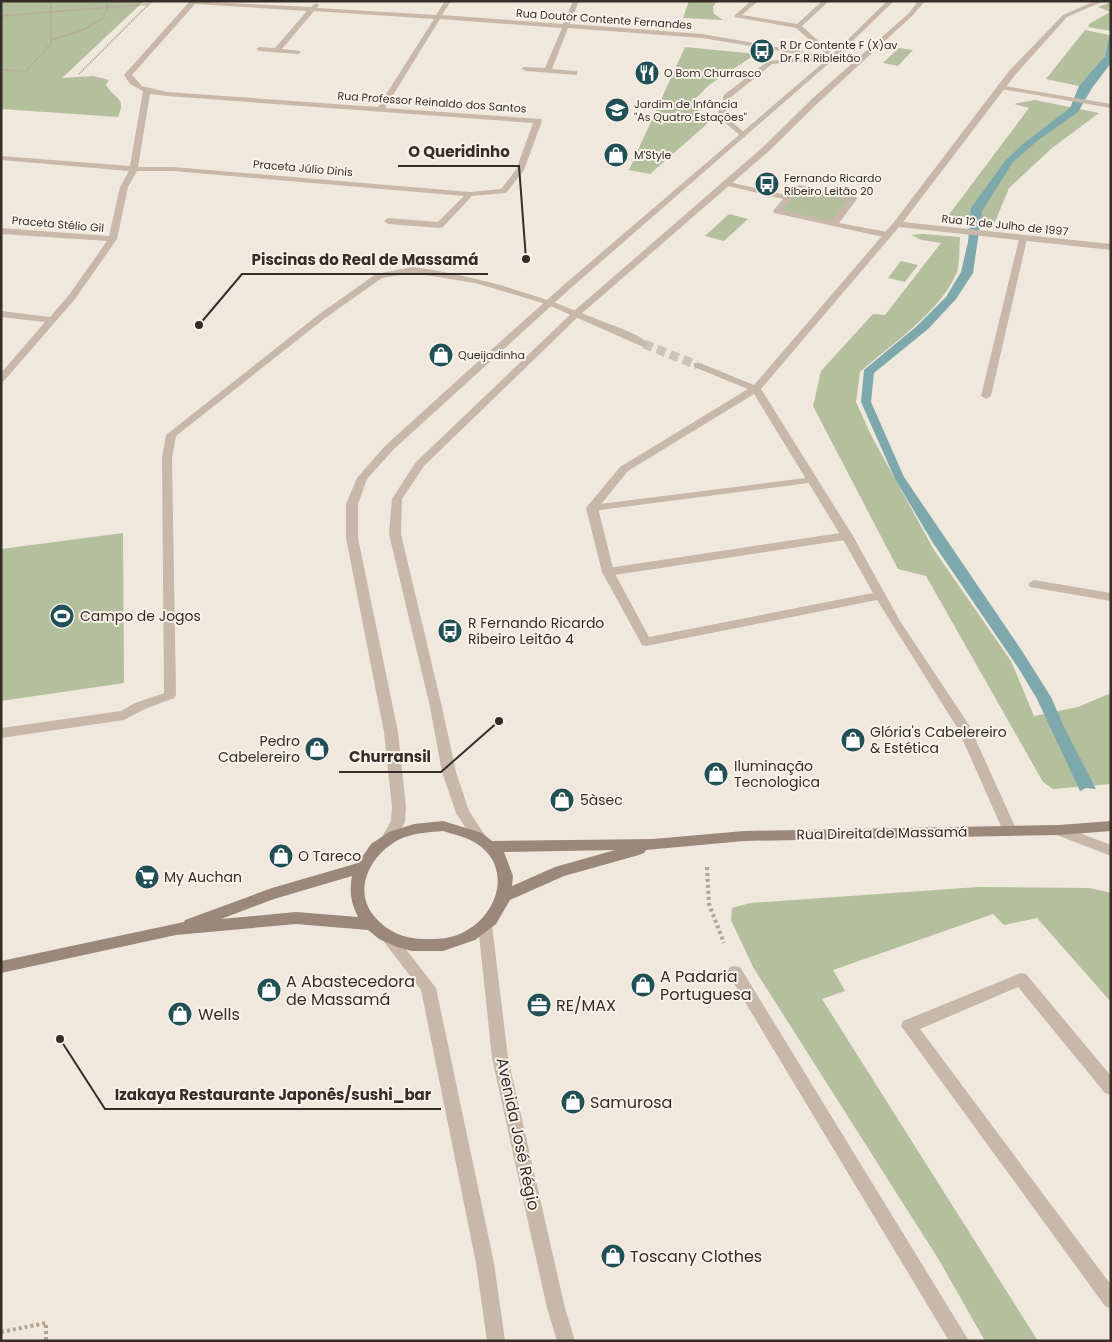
<svg xmlns="http://www.w3.org/2000/svg" width="1112" height="1342" font-family="Poppins,sans-serif">
	<rect width="100%" height="100%" fill="#f1e8dd"/>
	<!-- green -->
	<g fill="#b3bf9d">
		<path d="M1,1h143l-82,77 31,-2 16,4 -3,5c9,15 21,12 12,32l-117,-8z"/>
		<path d="M689,1h28l-4,6 1,7 9,6 -40,-2z"/>
		<path d="M1111,2v29l-23,-4 1,-3 21,-12 -12,-5z"/>
		<path d="M1085,30l24,5c3,21 -17,36 -30,51l-33,-7z"/>
		<path d="M685,47l71,7 -47,31 -15,15 5,12 10,4 -1,7 -58,51 -21,-4z"/>
		<path d="M899,48l14,2 -15,16 -15,-3z"/>
		<path d="M1035,100l64,13 -47,35 -43,40 -14,34 -47,-6 81,-108 -15,-4z"/>
		<path d="M799,187l54,12 -20,25 -56,-13z"/>
		<path d="M729,214l19,5 -24,22 -19,-5z"/>
		<path d="M923,234l37,3c-1,11 0,25 -3,35 -17,41 -65,71 -97,100l-4,30 15,33 63,115 77,111 23,55 44,-9 33,-14v91l-58,5 -10,-7 -117,-206 -28,-7 -85,-163 8,-35 52,-57 12,1 56,-72 -19,-3 -11,-5z"/>
		<path d="M901,261l17,4 -13,17 -17,-4z"/>
		<path d="M123,533l1,150 -123,18v-152z"/>
		<path d="M978,887l112,1 21,5v109l-74,-84 -33,7 -11,-11 -160,56 12,21 -23,8 216,342h-53l-46,-81 -186,-293 -22,-47 1,-12 18,-5z"/>
	</g>
	<!-- water -->
	<path fill="#7da9ac" d="M1111,30v33l-19,25 -14,24 -41,29 -24,21 -31,49 -9,62 -17,26 -28,30 -54,44 -3,29 33,75 118,174 29,46 13,30 32,62 -10,-1 -6,3 -43,-92 -18,-30 -86,-126 -38,-64 -34,-77 3,-32 53,-44 29,-29 15,-25 7,-30 3,-34 34,-47 19,-18 46,-35 9,-22 26,-30z"/>
	<g fill="none" stroke-linecap="round" stroke-linejoin="round">
		<!-- minor-tunnel -->
		<path stroke="#ccc3b9" stroke-width="9" stroke-dasharray="9 5" stroke-linecap="butt" d="M644,344l53,21"/>
		<!-- path-far1 -->
		<g stroke="#b4a393" stroke-width="2" stroke-dasharray="1 1" stroke-linecap="butt">
			<path d="M1,16l148,-12"/>
			<path d="M51,40l32,-10 19,-11 6,-12 -2,-6"/>
			<path d="M1,70l25,1 25,-27v-43"/>
			<path d="M79,74l73,-73"/>
		</g>
		<!-- path -->
		<g stroke="#b4a393" stroke-width="4" stroke-dasharray="3 3" stroke-linecap="butt">
			<path d="M707,867l2,37 15,39"/>
			<path d="M1,1332l45,-9v17"/>
		</g>
		<!-- service -->
		<g fill="#c8b8a9" fill-rule="evenodd">
			<path d="M751,1h7l-16,14 55,9 25,-23h7l-27,25 34,31 -3,2 -61,5 -42,34 -5,18 20,17v4h-3l-25,-21 7,-21 44,-34 59,-6 -31,-27 -61,-11v-2z"/>
			<path d="M998,85l113,19v4l-110,-19 -4,-2z"/>
			<path d="M1023,236l4,3 -36,157 -5,3 -5,-3 38,-157z"/>
			<path d="M813,477l4,1 1,2 -1,2 -225,29 -6,-3 6,-3z"/>
			<path d="M847,532l6,4 -2,3 -243,37 -6,-4 6,-4z"/>
			<path d="M1034,580l77,13v8l-81,-14 -2,-3z"/>
			<path d="M1059,825l52,20v11l-57,-22 -2,-4 2,-4z"/>
			<path d="M735,966l5,1 229,374h-20l-219,-364 -3,-5 3,-5z"/>
			<path d="M1021,973l5,1 85,102v19l-6,-2 -87,-106 -98,42 191,256v24l-6,-3 -204,-280 2,-5z"/>
		</g>
		<!-- pedestrian -->
		<path fill="#c8b8a9" fill-rule="evenodd" d="M724,181l63,14 12,-10 57,12 1,2 -18,24 49,9 4,3 -4,3 -114,-25 -1,-2 10,-12 -59,-14zM801,190l47,10 -17,21 -48,-11z"/>
		<!-- minor -->
		<g fill="#c8b8a9" fill-rule="evenodd">
			<path d="M190,1l121,6 5,-4 3,2 -2,3 119,7 9,-14h6l-9,14 121,9 10,-23h6l-9,23 132,10 161,28 -4,2 -157,-26 -134,-10 -16,41 22,2h3v4l-51,-4 -4,-2 1,-2 22,1 17,-40 -122,-9 -55,89 156,11 1,2 -18,49 -18,23 -34,3 -29,31 -3,1 -52,-4 -4,-3 4,-3 50,4 26,-26 -291,-25h-36l-9,16 -11,52 -42,60 -71,82 -3,1v-9l44,-51 -44,-5v-6l49,6 19,-22 38,-54 -106,-7v-6l108,8 11,-49 9,-16 -128,-11v-4l129,10 13,-75 -13,-7 -6,-9zM195,4l112,7 -32,37 -16,-1 -3,2 3,2 39,3 3,-2 -1,-1 -18,-2 32,-38 120,8 -56,88 -211,-15 -25,-6 -10,-11zM150,94l17,2 366,27 -17,47 -15,19 -31,3 -297,-25h-35z"/>
			<path d="M1095,1h9l-37,16 -52,58 -112,147 208,22v6l-212,-23 -138,162 92,147 47,85 69,104 48,106 -2,4 -5,1 -5,-1 -2,-4 -45,-102 -81,-129 -231,46 -4,-1 -40,-73 -16,-64 34,-41 128,-78 -54,-22v-4h6l54,22 140,-163 115,-151 54,-56zM754,394l87,142 32,57 -224,44 -35,-65 -16,-64 30,-37z"/>
			<path d="M413,267c67,9 129,29 191,55 14,5 35,12 45,22l-5,3 -3,-1 -95,-42 -71,-21 -62,-10 -31,5 -58,41 -148,117 -4,22 4,237 -2,3 -29,11 -21,11 -123,18v-10l120,-17 14,-8 29,-10 -2,-235 4,-23 152,-120 58,-41z"/>
		</g>
		<!-- tertiary -->
		<g fill="#c8b8a9" fill-rule="evenodd">
			<path d="M887,1h7l-59,57 -263,229 -179,163 -26,29 -9,25v34l40,194 8,75 -1,15 -13,22 -5,1 -5,-1 -2,-4 11,-19 1,-14 -8,-75 -38,-194v-34l11,-26 28,-32 77,-70 104,-93 265,-227z"/>
			<path d="M918,1h7l-12,14 -94,87 -50,49 -189,164 -156,151 -22,33 -1,35 41,173 14,65 13,39 17,26 -2,4 -5,1 -5,-1 -18,-28 -14,-41 -12,-65 -41,-173 3,-35 24,-37 158,-151 189,-164 50,-49 96,-85z"/>
			<path d="M485,919l5,2 2,4 16,133 57,250 10,33h-18l-10,-33 -55,-250 -14,-133 2,-4z"/>
			<path d="M389,932l5,2 42,54 58,275 11,78h-18l-11,-78 -55,-273 -37,-48 -2,-4 2,-4z"/>
		</g>
		<!-- secondary -->
		<path fill="#9c887b" fill-rule="evenodd" d="M443,821l39,12 10,8 161,-2 91,-8 315,-6 52,-4v10l-52,4 -315,6 -98,9 -2,3 -5,2 -75,21 -54,24 -14,24 -21,16 -32,11h-31l-15,-4 -18,-8 -11,-9 -72,-6 -120,11 -175,38v-12l183,-39 1,-2 87,-32 86,-25 13,-19 18,-12 25,-8zM443,831c9,3 20,5 29,10 41,21 29,72 -8,91 -13,7 -26,7 -40,7 -20,0 -38,-8 -50,-23 -24,-29 1,-68 31,-79 12,-4 25,-5 38,-6zM615,850l-60,17 -43,19 1,-10 -9,-24zM352,876c-3,16 -1,27 6,41l-62,-5 -75,7 53,-20z"/>
	</g>
	<!-- icons -->
	<defs>
		<symbol id="bus-disc" viewBox="-11 -11 22 22"><circle r="9.5" fill="#205055" stroke="#f9f2e9"/><path d="M-5-6H5V4H4V6H2V4H-2V6H-4V4H-5ZM-3.5-4V0h7V-4ZM-3.5 1.2v1.5H-2V1.2ZM2 1.2v1.5H3.5V1.2Z" fill="#fff"/></symbol>
		<symbol id="restaurant-disc" viewBox="-11 -11 22 22"><circle r="9.5" fill="#205055" stroke="#f9f2e9"/><path d="M-5-6h1v4h1v-4h1v4h1v-4h1v5L-1.5 .5V6h-2V.5L-5-1ZM5-6V6H3V1.5H1.5Q1.5-4 5-6Z" fill="#fff"/></symbol>
		<symbol id="school-disc" viewBox="-11 -11 22 22"><circle r="9.5" fill="#205055" stroke="#f9f2e9"/><path d="M0-5L7-2L0 1L-7-2ZM-4 1L0 2.5L4 1V4Q0 6-4 4Z" fill="#fff"/></symbol>
		<symbol id="shop-disc" viewBox="-11 -11 22 22"><circle r="9.5" fill="#205055" stroke="#f9f2e9"/><path d="M-5-2.5h2.3a2.7 3.5 0 0 1 5.4 0H5L5.5 6h-11ZM-1.5-2.5h3a1.5 2.3 0 0 0-3 0Z" fill="#fff"/></symbol>
		<symbol id="stadium-disc" viewBox="-11 -11 22 22"><circle r="9.5" fill="#205055" stroke="#f9f2e9"/><path d="M0-5a6.5 5 0 1 0 0 10a6.5 5 0 1 0 0-10ZM-3.5-1.8h7v3.6h-7Z" fill="#fff"/></symbol>
		<symbol id="supermarket-disc" viewBox="-11 -11 22 22"><circle r="9.5" fill="#205055" stroke="#f9f2e9"/><path d="M-6-5.5h2.5l.6 2H6L4.5 2H-2.5L-4.4-4H-6ZM-1.5 3.2a1.3 1.3 0 1 0 .1 0ZM3 3.2a1.3 1.3 0 1 0 .1 0Z" fill="#fff"/></symbol>
		<symbol id="office-disc" viewBox="-11 -11 22 22"><circle r="9.5" fill="#205055" stroke="#f9f2e9"/><path d="M-6-3h4V-5.5h4V-3h4V5H-6ZM-1-4.5V-3h2v-1.5ZM-6 0V1H6V0Z" fill="#fff"/></symbol>
	</defs>
	<g fill-rule="evenodd">
		<use href="#bus-disc" x="748" y="37" width="28" height="28"/>
		<use href="#restaurant-disc" x="633" y="59" width="28" height="28"/>
		<use href="#school-disc" x="603" y="96" width="28" height="28"/>
		<use href="#shop-disc" x="602" y="141" width="28" height="28"/>
		<use href="#bus-disc" x="753" y="170" width="28" height="28"/>
		<use href="#shop-disc" x="427" y="341" width="28" height="28"/>
		<use href="#stadium-disc" x="48" y="602" width="28" height="28"/>
		<use href="#bus-disc" x="436" y="617" width="28" height="28"/>
		<use href="#shop-disc" x="839" y="726" width="28" height="28"/>
		<use href="#shop-disc" x="303" y="735" width="28" height="28"/>
		<use href="#shop-disc" x="702" y="760" width="28" height="28"/>
		<use href="#shop-disc" x="548" y="786" width="28" height="28"/>
		<use href="#shop-disc" x="267" y="842" width="28" height="28"/>
		<use href="#supermarket-disc" x="133" y="863" width="28" height="28"/>
		<use href="#shop-disc" x="629" y="971" width="28" height="28"/>
		<use href="#shop-disc" x="255" y="976" width="28" height="28"/>
		<use href="#office-disc" x="525" y="991" width="28" height="28"/>
		<use href="#shop-disc" x="166" y="1000" width="28" height="28"/>
		<use href="#shop-disc" x="559" y="1088" width="28" height="28"/>
		<use href="#shop-disc" x="599" y="1242" width="28" height="28"/>
	</g>
	<g text-anchor="middle" dominant-baseline="central" stroke-width="4" stroke-linejoin="round" paint-order="stroke">
		<!-- far-street labels -->
		<g font-size="11" fill="#362d29" stroke="#f9f2e9">
			<text transform="translate(604 19) rotate(4)">Rua Doutor Contente Fernandes</text>
			<text transform="translate(432 102) rotate(4)">Rua Professor Reinaldo dos Santos</text>
			<text transform="translate(303 168) rotate(5)">Praceta Júlio Dinis</text>
			<text transform="translate(58 224) rotate(5)">Praceta Stélio Gil</text>
			<text transform="translate(1005 225) rotate(6)">Rua 12 de Julho de 1997</text>
		</g>
		<!-- far-poi labels -->
		<g font-size="11" fill="#362d29" stroke="#f9f2e9" text-anchor="start">
			<text x="780" y="45">R Dr Contente F (X)av<tspan x="780" dy="13">Dr F R Ribleitão</tspan></text>
			<text x="664" y="73">O Bom Churrasco</text>
			<text x="634" y="104">Jardim de Infância<tspan x="634" dy="13">"As Quatro Estações"</tspan></text>
			<text x="634" y="155">M'Style</text>
			<text x="784" y="178">Fernando Ricardo<tspan x="784" dy="13">Ribeiro Leitão 20</tspan></text>
			<text x="458" y="355">Queijadinha</text>
		</g>
		<!-- poi labels -->
		<g font-size="14" fill="#362d29" stroke="#f9f2e9" text-anchor="start">
			<text x="80" y="616">Campo de Jogos</text>
			<text x="468" y="623">R Fernando Ricardo<tspan x="468" dy="16">Ribeiro Leitão 4</tspan></text>
			<text x="870" y="732">Glória's Cabelereiro<tspan x="870" dy="16">&amp; Estética</tspan></text>
			<text x="300" y="741" text-anchor="end">Pedro<tspan x="300" dy="16">Cabelereiro</tspan></text>
			<text x="734" y="766">Iluminação<tspan x="734" dy="16">Tecnologica</tspan></text>
			<text x="580" y="800">5àsec</text>
			<text x="298" y="856">O Tareco</text>
			<text x="164" y="877">My Auchan</text>
		</g>
		<!-- street labels -->
		<g font-size="14" fill="#362d29" stroke="#f9f2e9">
			<text transform="translate(882 833) rotate(-1)">Rua Direita de Massamá</text>
		</g>
		<!-- near-poi labels -->
		<g font-size="16" fill="#362d29" stroke="#f9f2e9" text-anchor="start">
			<text x="660" y="976">A Padaria<tspan x="660" dy="18">Portuguesa</tspan></text>
			<text x="286" y="981">A Abastecedora<tspan x="286" dy="18">de Massamá</tspan></text>
			<text x="556" y="1005">RE/MAX</text>
			<text x="198" y="1014">Wells</text>
			<text x="590" y="1102">Samurosa</text>
			<text x="630" y="1256">Toscany Clothes</text>
		</g>
		<!-- near-street labels -->
		<g font-size="16" fill="#362d29" stroke="#f9f2e9">
			<text transform="translate(518 1134) rotate(78)">Avenida José Régio</text>
		</g>
	</g>
	<!-- callouts -->
	<path fill="none" stroke="#362d29" stroke-width="2" d="M526 259L519 166H398M199 325L242 274H488M499 721L441 772H339M60 1039L105 1109H441"/>
	<g fill="#362d29" stroke="#f9f2e9" stroke-width="2">
		<circle cx="526" cy="259" r="5"/>
		<circle cx="199" cy="325" r="5"/>
		<circle cx="499" cy="721" r="5"/>
		<circle cx="60" cy="1039" r="5"/>
	</g>
	<g font-size="15" text-anchor="middle" font-weight="bold" fill="#362d29" stroke="#f9f2e9" stroke-width="4" stroke-linejoin="round" paint-order="stroke">
		<text x="459" y="157">O Queridinho</text>
		<text x="365" y="265">Piscinas do Real de Massamá</text>
		<text x="390" y="762">Churransil</text>
		<text x="273" y="1100">Izakaya Restaurante Japonês/sushi_bar</text>
	</g>
	<!-- border -->
	<rect width="1112" height="1342" fill="none" stroke="#362d29" stroke-width="5"/>
</svg>
